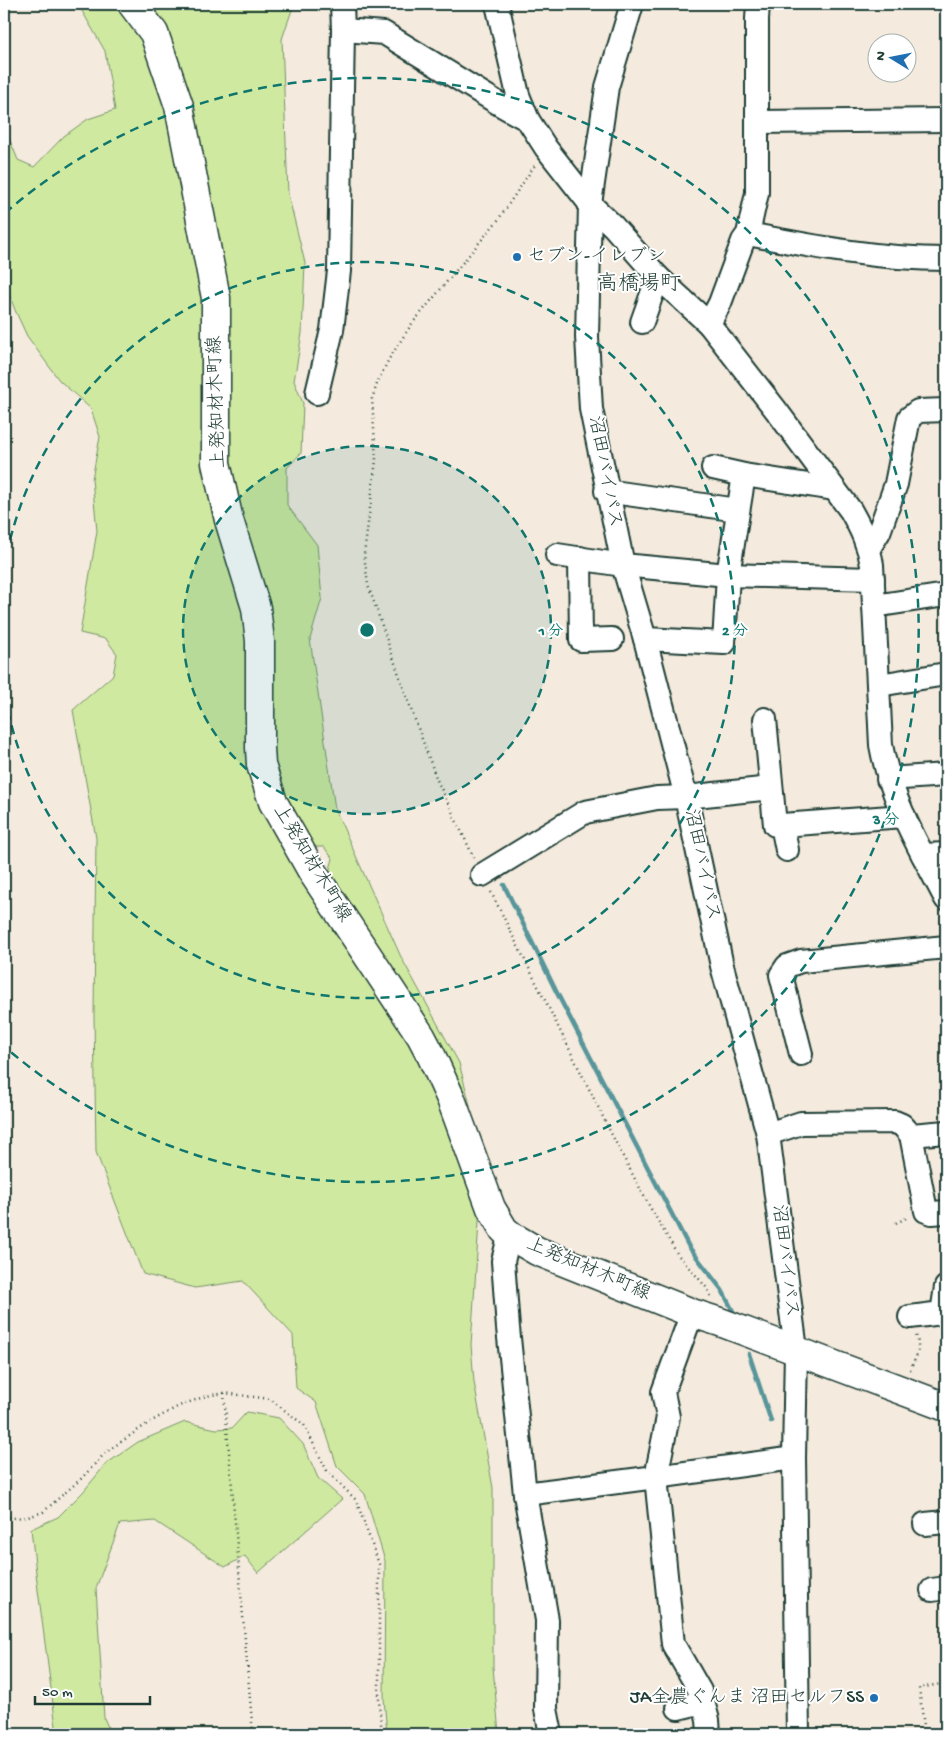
<svg xmlns="http://www.w3.org/2000/svg" width="950" height="1738" font-family="'Gochi Hand','Klee One',sans-serif">
	<rect width="100%" height="100%" fill="#f4eadd"/>
	<filter id="ink" filterUnits="userSpaceOnUse"><feTurbulence type="fractalNoise" baseFrequency=".02" numOctaves="2"/><feDisplacementMap in="SourceGraphic" scale="10" xChannelSelector="R" yChannelSelector="G"/><feConvolveMatrix kernelMatrix="1 2 1 2 8 2 1 2 1" color-interpolation-filters="sRGB"/></filter>
	<g filter="url(#ink)">
		<!-- green -->
		<g fill="#cfe9a0" stroke="#77936a">
			<path d="M78,4h43l25,33 27,74 34,191 43,326 -2,113 5,45 22,45 140,219 65,156 -9,139 3,37 19,106v179l6,67h-112l-3,-36 1,-137 -20,-67 -28,-28 -21,-64 -20,-14 -3,-53 -50,-54 -48,7 -52,-14 -47,-122 -2,-137 2,-177 -23,-128 40,-35 4,-21 -11,-15 -26,-6 17,-102 -5,-52 8,-42 -9,-28 -32,-29 -32,-44 -12,-26 -11,-30v-154l14,34 16,7 30,-31 24,-17 27,-9 -10,-59z"/>
			<path d="M141,4h153l-12,35 6,155 17,69 -3,70 -8,48 9,22 -2,50 -14,15v37l30,40 5,53 -12,41 25,170 66,148 58,106 11,42 -2,16 -141,-243 6,-19 -9,-12h-18l-39,-93 -38,-269 -9,-190z"/>
			<path d="M247,1412l32,6 24,26 15,34 24,21 -84,74 -13,-17 -20,11 -70,-46 -35,3 -24,64 8,130 7,16h-54l-19,-144 -7,-61 27,-12 25,-25 23,-28 32,-22 47,-20 31,7 16,-1z"/>
		</g>
		<g fill="none" stroke-linecap="round" stroke-linejoin="round">
			<!-- stream -->
			<g stroke="#59959a" stroke-width="4.5">
				<path d="M504,885l52,106 133,256 33,43 12,23 5,2"/>
				<path d="M749,1354l22,67"/>
			</g>
			<defs>
				<g id="minor">
					<path d="M342,4l1,26 41,3 117,72 27,15"/>
					<path d="M497,4l21,91 10,25 18,28 44,56 23,22 45,51 51,47 67,86 75,101c10,18 18,34 21,54l9,180c10,56 39,104 65,154"/>
					<path d="M632,4l-25,83 -17,117 -3,133 4,72 32,156 22,74 41,158 36,169 46,168 28,216 -2,108 4,276"/>
					<path d="M758,122l188,-2"/>
					<path d="M748,234c66,13 131,25 198,25"/>
					<path d="M642,322l16,-45"/>
					<path d="M709,324l11,-21 23,-62 5,-7 9,-41v-174l1,-15"/>
					<path d="M317,393l15,-63 7,-59 4,-241"/>
					<path d="M713,468l31,7 90,14"/>
					<path d="M606,491l132,19"/>
					<path d="M869,548l10,-16 17,-48 13,-66 9,-7 28,-1"/>
					<path d="M557,555l66,10 105,10 145,4"/>
					<path d="M580,558l1,82 31,-1"/>
					<path d="M874,606l72,-11"/>
					<path d="M645,639l79,4 4,-68 16,-100"/>
					<path d="M879,685l67,-11"/>
					<path d="M765,719l10,106h7l5,25"/>
					<path d="M888,779l58,-4"/>
					<path d="M782,825l122,-9"/>
					<path d="M923,855l23,-1"/>
					<path d="M482,875l103,-63 72,-14 29,-1 85,-9"/>
					<path d="M801,1054l-20,-79 6,-9 14,-5 145,-14"/>
					<path d="M768,1134l33,-11 94,-1 7,3 9,10 15,76 6,2 14,-1"/>
					<path d="M911,1135l35,-3"/>
					<path d="M513,1237l-6,8 -4,16 5,67 17,166 22,126 -1,89 5,25"/>
					<path d="M692,1313l-29,79 5,25 -12,60 17,167 27,47 8,29 1,14"/>
					<path d="M910,1317l32,-4 4,-26"/>
					<path d="M525,1494l131,-17 138,-19"/>
					<path d="M925,1524l21,-2"/>
					<path d="M932,1590l14,-2"/>
					<path d="M678,1708l25,-6"/>
				</g>
				<path id="major" d="M132,4l22,29 25,73 37,192v165l13,57 27,88 4,33v107l1,17 12,37 40,71 108,163 10,19 20,44 40,109 13,22 9,7 24,14 155,62 28,9 226,85"/>
			</defs>
			<!-- minor casing -->
			<use href="#minor" stroke="#1f3d34" stroke-width="26"/>
			<!-- major casing -->
			<use href="#major" stroke="#1f3d34" stroke-width="31"/>
			<!-- path -->
			<g stroke="#1f3d34" stroke-width="2.5" stroke-dasharray="1 4" stroke-linecap="butt">
				<path d="M474,858l-37,-78 -30,-82 -39,-113 -4,-30 12,-95 -4,-61 6,-18 11,-22 22,-34 87,-105 37,-55"/>
				<path d="M491,892l128,257 32,60 27,46 29,33 4,9"/>
				<path d="M896,1223l12,-6"/>
				<path d="M910,1370c6,-13 11,-20 6,-35"/>
				<path d="M224,1393l29,341"/>
				<path d="M4,1516l8,2 16,-1 15,-5 39,-34 24,-26 44,-30 29,-16 27,-10 18,-3 46,6 34,26 23,46 29,29 23,64v137l3,33"/>
				<path d="M925,1734l-6,-46 27,-5"/>
			</g>
			<!-- minor -->
			<use href="#minor" stroke="#fff" stroke-width="22"/>
			<!-- major -->
			<use href="#major" stroke="#fff" stroke-width="28"/>
		</g>
	</g>
	<!-- distance rings -->
	<circle cx="367" cy="630" r="184" fill="#0f766e" fill-opacity=".12"/>
	<g fill="none" stroke="#0f766e" stroke-width="2.5" stroke-dasharray="9 6">
		<circle cx="367" cy="630" r="184"/>
		<path d="M4 569A368 368 0 1 1 4 691"/>
		<path d="M5 213A552 552 0 1 1 5 1047"/>
	</g>
	<!-- markers -->
	<g fill="#1f6fb2" stroke="#fff" stroke-width="2">
		<circle cx="517" cy="257" r="5"/>
		<circle cx="874" cy="1698" r="5"/>
	</g>
	<g text-anchor="middle" dominant-baseline="central" stroke-width="4" stroke-linejoin="round" paint-order="stroke">
		<!-- poi labels -->
		<g font-size="19" fill="#1f3d34" stroke="#fff" text-anchor="start">
			<text x="527" y="257">セブン-イレブン</text>
			<text x="864" y="1698" text-anchor="end">JA全農ぐんま 沼田セルフSS</text>
		</g>
		<!-- street labels -->
		<g font-size="19" fill="#1f3d34" stroke="#fff">
			<text transform="translate(218 402) rotate(-92)">上発知材木町線</text>
			<text transform="translate(604 472) rotate(79)">沼田バイパス</text>
			<text transform="translate(311 864) rotate(59)">上発知材木町線</text>
			<text transform="translate(701 865) rotate(78)">沼田バイパス</text>
			<text transform="translate(784 1261) rotate(83)">沼田バイパス</text>
			<text transform="translate(588 1270) rotate(23)">上発知材木町線</text>
		</g>
		<!-- quarter labels -->
		<g font-size="21" fill="#1f3d34" stroke="#fff">
			<text x="639" y="285">高橋場町</text>
		</g>
	</g>
	<circle cx="367" cy="630" r="8" fill="#0f766e" stroke="#fff" stroke-width="2.5"/>
	<g font-size="15" text-anchor="middle" font-weight="bold" fill="#0f766e" stroke="#fff" stroke-width="4" stroke-linejoin="round" paint-order="stroke">
		<text x="551" y="635">1 分</text>
		<text x="735" y="635">2 分</text>
		<text x="886" y="824">3 分</text>
	</g>
	<!-- margin -->
	<rect width="950" height="1738" fill="none" stroke="#fff" stroke-width="20"/>
	<rect x="10" y="10" width="930" height="1718" fill="none" stroke="#1f3d34" stroke-width="2" filter="url(#ink)"/>
	<!-- north arrow -->
	<g transform="translate(892 58) rotate(280)"><circle r="24" fill="#ffffff" stroke="#a5b1ae"/>
	<path d="M0-4L9 19L0 12L-9 19Z" fill="#1f6fb2"/>
	<text y="-8" font-size="14" font-weight="bold" text-anchor="middle" fill="#1f3d34">N</text>
	</g>
	<!-- scale -->
	<path d="M35 1696v8h115v-8" fill="none" stroke="#1f3d34" stroke-width="2.5"/>
	<text x="42" y="1696" font-size="15" fill="#1f3d34" stroke="#ffffff" stroke-width="4" paint-order="stroke">50 m</text>
</svg>
